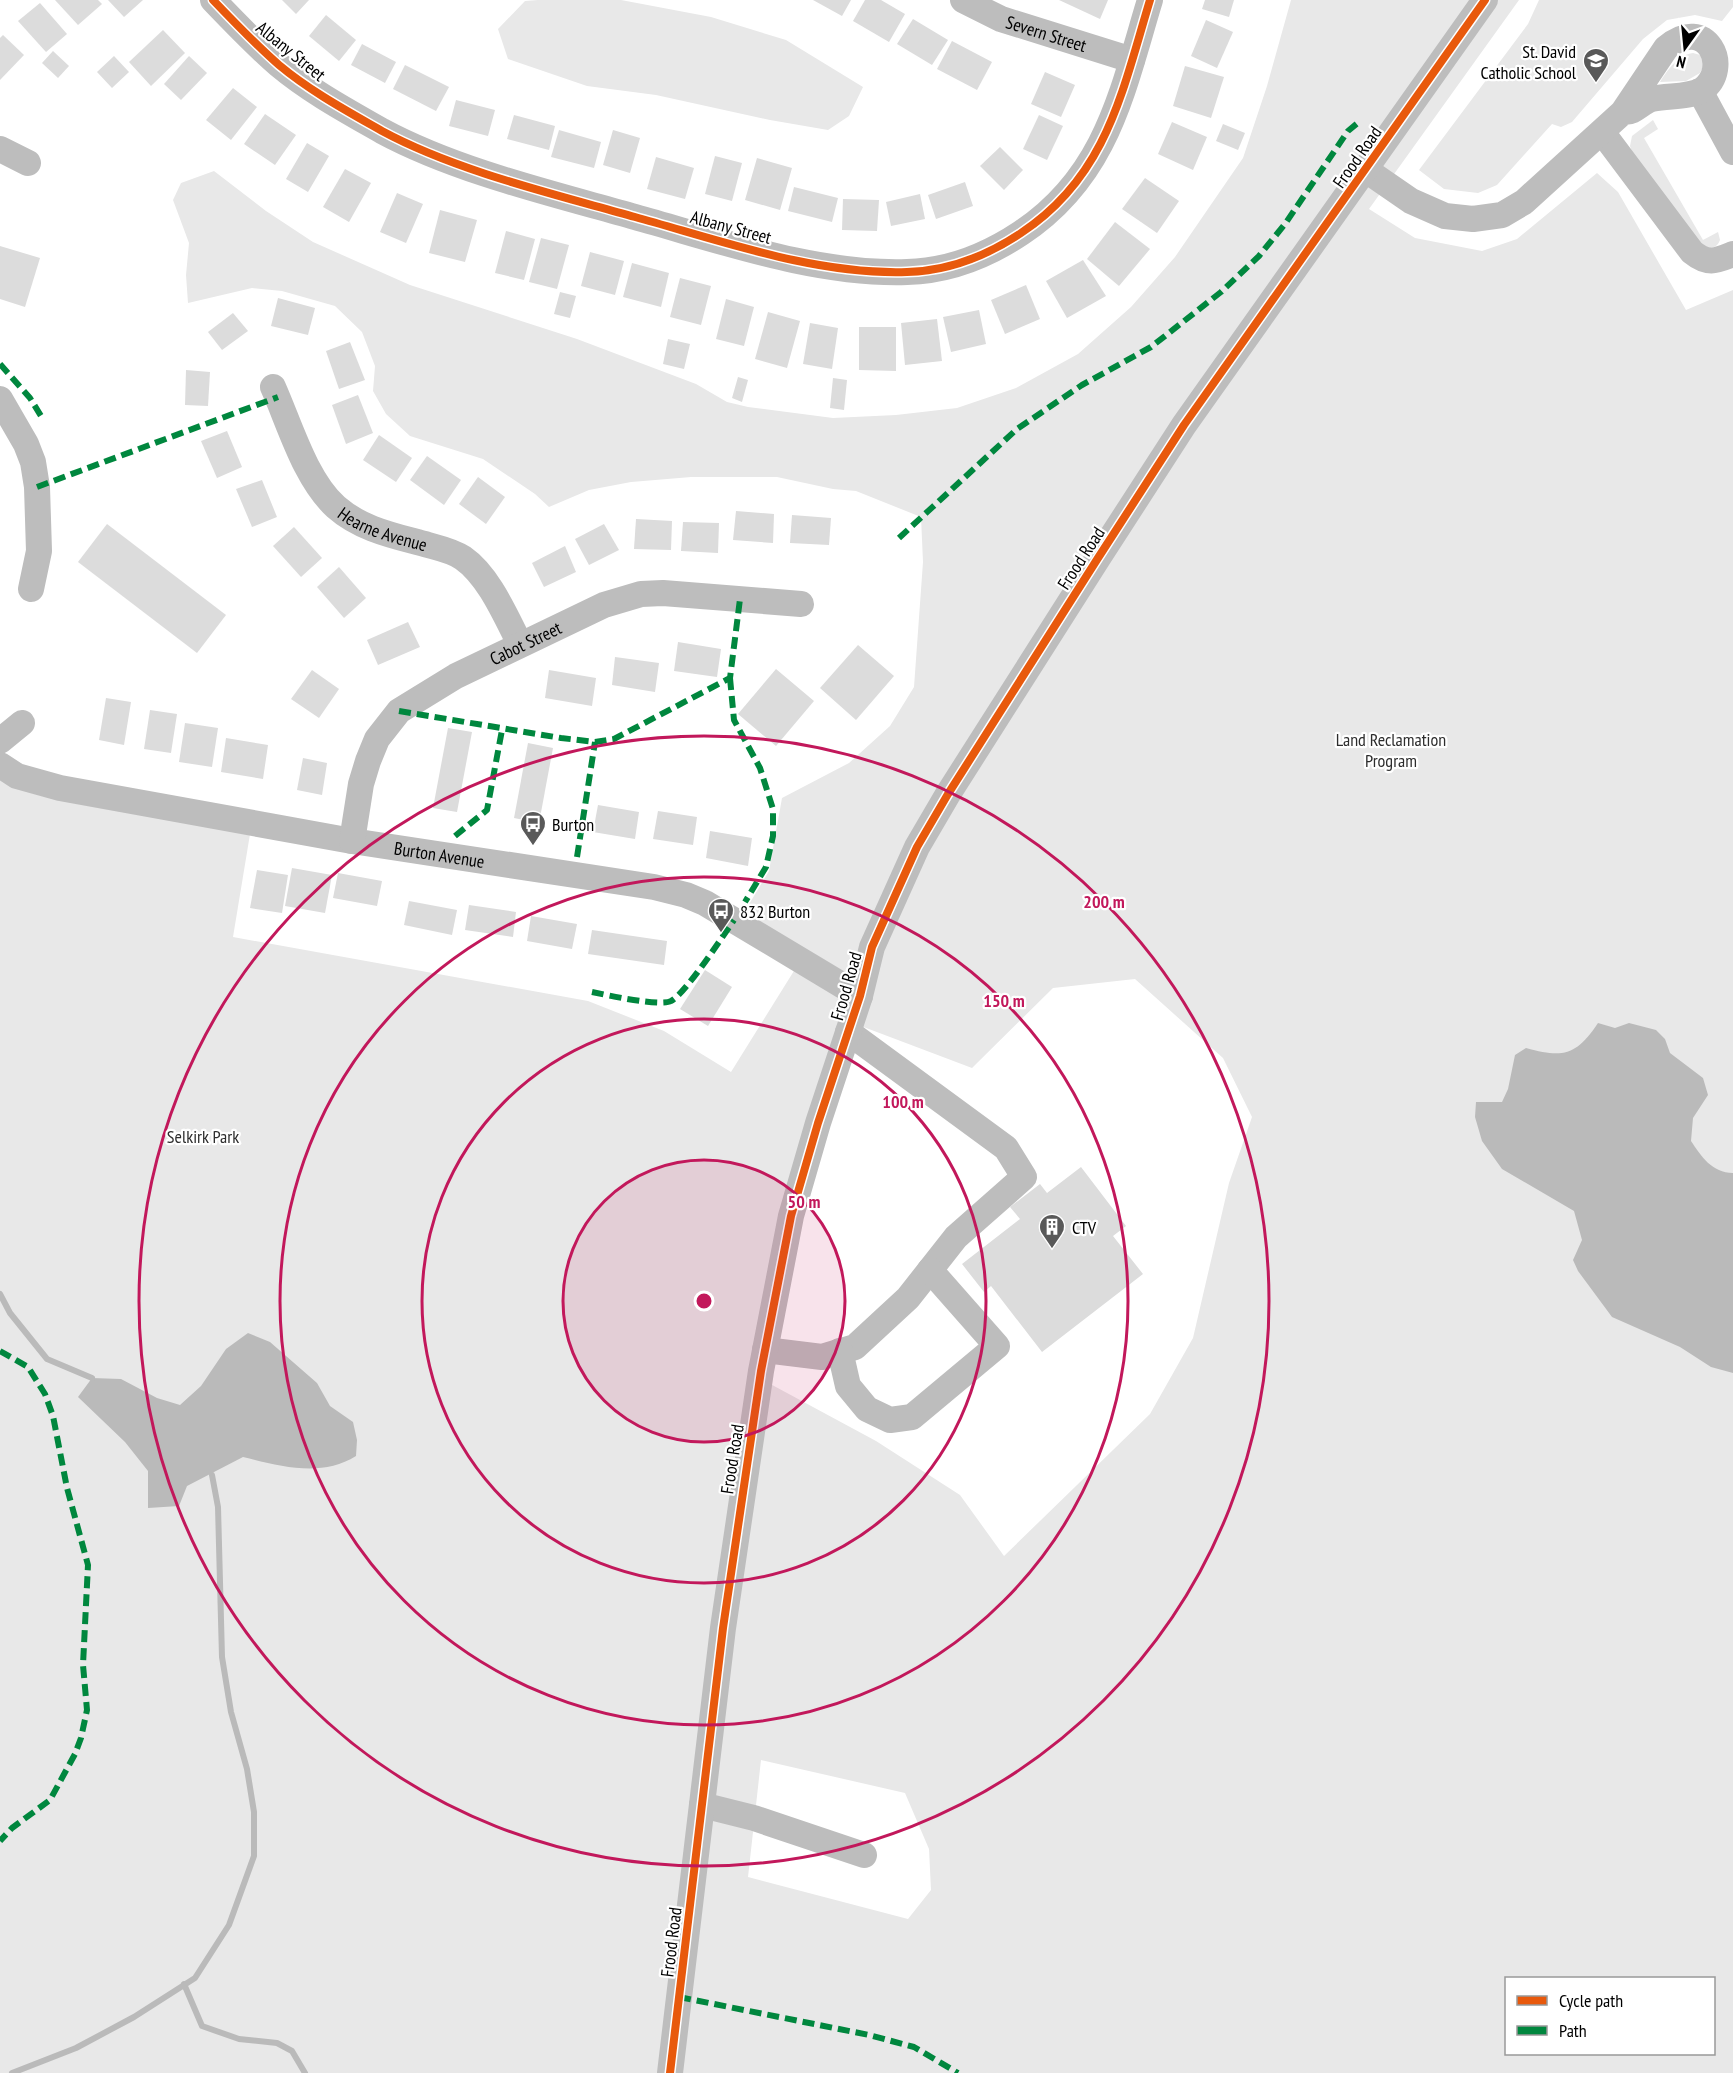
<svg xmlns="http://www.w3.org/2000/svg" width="1733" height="2073" font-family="'PT Sans Narrow',sans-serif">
	<rect width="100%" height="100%" fill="#fff"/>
	<!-- green -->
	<g fill="#e8e8e8" fill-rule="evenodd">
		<path d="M538,0h83l90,17 75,23 77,47 -14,29 -21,14 -58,-10 -114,-25 -69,-9 -79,-27 -10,-30 27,-28z"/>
		<path d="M1291,0h228l-150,209 46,29 67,13 35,-12 80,-66 21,19 68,118 47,-20v1783h-1733v-1310l252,59 -19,115 355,64 76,30 67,41 71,-114 -63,-37 30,-50 13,-73 67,-35 41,-37 24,-39 9,-125 -2,-45 -65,-26 -23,-2 -56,-12h-86l-60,5 -42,8 -40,17 -14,-13 -52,-35 -73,-23 -24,-22 -13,-23 2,-25 -13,-34 -27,-26 -53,-15 -30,-3 -64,15 -2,-28 3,-32 -16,-43 8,-17 33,-12 52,40 47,31 97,43 167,54 119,45 31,18 21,5 85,11 63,-3 61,-7 59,-20 62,-34 53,-47 44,-50 68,-99 24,-72zM1135,979l88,79 29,59 -23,66 -36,155 -43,76 -146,142 -44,-61 -84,-54 -115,-62 92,-356 119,45 81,-80zM761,1760l144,33 24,56 2,41 -23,29 -160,-42zM1506,1978h208v76h-208z"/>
		<path d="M1539,0h194v7l-11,14 -27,-6 -28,5 -24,19 -71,83 -11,5 -9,-3 -55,61 -19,8 -34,-4 -25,-19 109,-146z"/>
		<path d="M1693,53l11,3 2,4 -6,13 -14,8 -26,1c8,-13 18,-27 33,-29z"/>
		<path d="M1653,120l5,9 -14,9 59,102 15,-8 2,8c-4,10 -10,8 -19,6l-69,-94 -2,-6 2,-10z"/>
	</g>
	<!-- water -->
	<g fill="#bababa">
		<path d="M1598,1023l17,5 14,-5 27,7 9,9 5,14 33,25 5,17 -15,23 -2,23c10,15 21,32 42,32v200l-22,-6 -31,-20 -68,-30 -34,-46 -5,-11 9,-20 -8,-29 -72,-42 -20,-28 -7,-24 1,-15h26l6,-13 7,-34 11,-7c37,10 50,8 72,-25z"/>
		<path d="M248,1333l22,9 47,41 13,23 23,16 4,18 -1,16c-35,22 -76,10 -113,1l-56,29 -8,20 -31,2v-37l-23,-29 -47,-45 14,-19 29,1 36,19 23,7 21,-19 25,-37z"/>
	</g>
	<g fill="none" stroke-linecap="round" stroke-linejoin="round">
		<!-- stream -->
		<g stroke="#bababa" stroke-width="6">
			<path d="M0,1294l10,19 37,46 45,19"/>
			<path d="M184,1984l18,42 37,13 38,4 15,8 13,22"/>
			<path d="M12,2073l64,-25 58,-31 61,-39 34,-53 25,-69v-44l-7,-43 -16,-57 -9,-55 -4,-150 -6,-32"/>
		</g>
	</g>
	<!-- building -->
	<g fill="#dcdcdc">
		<path d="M55,0h43l4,4 -24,21z"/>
		<path d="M108,0h35l-19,17z"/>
		<path d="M282,0h27l-13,14z"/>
		<path d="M813,0h38l-9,16z"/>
		<path d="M865,0h16l24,14 -16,28 -36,-21z"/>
		<path d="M1059,0h49l-8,19z"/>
		<path d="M1205,0h29l-5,17 -27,-8z"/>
		<path d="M40,3l27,31 -21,18 -28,-31z"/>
		<path d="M326,15l30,25 -17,21 -30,-25z"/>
		<path d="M913,19l35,21 -16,25 -35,-21z"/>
		<path d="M1206,20l27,12 -16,36 -26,-12z"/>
		<path d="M163,30l22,23 -34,33 -22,-24z"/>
		<path d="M3,35l21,20 -24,25v-42z"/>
		<path d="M952,41l40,21 -15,28 -40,-21z"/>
		<path d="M362,44l34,18 -11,21 -34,-18z"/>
		<path d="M53,51l16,15 -11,12 -16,-15z"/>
		<path d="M114,56l15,16 -17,16 -15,-16z"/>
		<path d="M189,56l18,17 -26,27 -17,-16z"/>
		<path d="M405,65l44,22 -13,24 -43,-22z"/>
		<path d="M1185,66l39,11 -13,41 -38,-12z"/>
		<path d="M1045,72l30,13 -14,32 -30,-13z"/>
		<path d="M233,88l24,19 -26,33 -25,-20z"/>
		<path d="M456,100l39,10 -7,26 -39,-10z"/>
		<path d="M265,114l31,21 -21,30 -31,-21z"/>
		<path d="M514,115l41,11 -6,24 -42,-11z"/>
		<path d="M1039,115l24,11 -16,34 -24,-11z"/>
		<path d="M1172,122l35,15 -14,33 -35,-16z"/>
		<path d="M1223,124l22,9 -7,17 -22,-9z"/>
		<path d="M559,130l42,12 -7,26 -43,-11z"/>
		<path d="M613,130l27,8 -10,35 -27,-8z"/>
		<path d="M307,143l22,13 -21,36 -22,-13z"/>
		<path d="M1000,147l23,23 -19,20 -24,-24z"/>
		<path d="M715,156l27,7 -10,38 -27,-7z"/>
		<path d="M656,157l38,11 -9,31 -38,-10z"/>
		<path d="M757,158l35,10 -12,42 -35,-10z"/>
		<path d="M345,169l26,14 -22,39 -26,-15z"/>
		<path d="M1145,178l34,23 -22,32 -35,-24z"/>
		<path d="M965,182l8,24 -37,13 -8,-24z"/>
		<path d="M794,187l44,11 -6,24 -44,-11z"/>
		<path d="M397,193l26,11 -17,39 -26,-11z"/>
		<path d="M920,194l5,25 -34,7 -5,-24z"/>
		<path d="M843,199l36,1 -2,31 -35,-1z"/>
		<path d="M440,210l37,10 -12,42 -36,-9z"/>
		<path d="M1115,222l35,27 -31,37 -32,-27z"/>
		<path d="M506,231l29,8 -11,41 -29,-7z"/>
		<path d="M541,238l28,7 -12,44 -28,-7z"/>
		<path d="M0,246l40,12 -15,49 -25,-8z"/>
		<path d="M590,252l34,9 -9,34 -34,-9z"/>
		<path d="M1083,260l23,36 -39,22 -21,-37z"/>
		<path d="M632,263l37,10 -8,34 -38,-10z"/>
		<path d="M680,278l31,8 -10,39 -31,-8z"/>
		<path d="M1026,285l14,34 -35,15 -14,-34z"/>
		<path d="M560,292l16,4 -6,22 -16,-4z"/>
		<path d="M278,298l37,10 -7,27 -37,-9z"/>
		<path d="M726,299l28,8 -10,39 -28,-7z"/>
		<path d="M979,310l7,34 -35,8 -8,-35z"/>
		<path d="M768,312l32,9 -13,47 -32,-9z"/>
		<path d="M233,313l15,18 -26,19 -14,-18z"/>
		<path d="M937,319l5,42 -37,4 -4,-42z"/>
		<path d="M810,323l28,5 -6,41 -29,-5z"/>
		<path d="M859,327h37v44l-37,-1z"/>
		<path d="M668,339l22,5 -6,25 -21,-5z"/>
		<path d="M350,342l15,38 -26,9 -13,-38z"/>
		<path d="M186,370l24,2 -2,34 -23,-1z"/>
		<path d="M738,377l10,3 -6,22 -10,-4z"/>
		<path d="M833,378l14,2 -3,30 -14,-2z"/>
		<path d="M358,395l15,38 -27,11 -14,-39z"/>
		<path d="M227,431l15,36 -25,11 -16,-37z"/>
		<path d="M379,435l33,23 -16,24 -33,-22z"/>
		<path d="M427,456l34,24 -17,25 -34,-25z"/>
		<path d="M478,477l27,20 -19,27 -27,-20z"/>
		<path d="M262,480l15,37 -25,10 -16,-38z"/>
		<path d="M736,511l38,3 -1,29 -40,-3z"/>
		<path d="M792,515l39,3 -2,27 -39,-2z"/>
		<path d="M636,519l36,2 -1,29 -37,-1z"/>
		<path d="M683,522l36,1 -1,30 -37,-2z"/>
		<path d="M107,524l119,91 -29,38 -119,-91z"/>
		<path d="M604,524l15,26 -30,15 -14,-26z"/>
		<path d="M294,527l28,31 -21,19 -28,-31z"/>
		<path d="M565,546l11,26 -32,15 -12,-24z"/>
		<path d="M339,567l27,31 -22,20 -27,-31z"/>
		<path d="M408,622l12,25 -42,18 -11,-25z"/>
		<path d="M678,642l43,7 -4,28 -43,-6z"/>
		<path d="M858,645l36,31 -38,44 -36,-32z"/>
		<path d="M615,657l44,6 -4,29 -43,-7z"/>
		<path d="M776,669l38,32 -38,45 -38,-32z"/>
		<path d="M312,670l27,19 -20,29 -28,-19z"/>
		<path d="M549,670l47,8 -4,28 -47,-8z"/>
		<path d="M106,698l25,4 -7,43 -25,-5z"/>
		<path d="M150,710l27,4 -6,39 -27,-4z"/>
		<path d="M185,723l33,5 -6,39 -33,-5z"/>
		<path d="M448,728l24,4 -15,80 -24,-4z"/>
		<path d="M226,738l42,7 -5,34 -42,-7z"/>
		<path d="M528,743l25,5 -14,75 -25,-5z"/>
		<path d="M303,758l24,5 -5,32 -25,-5z"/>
		<path d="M598,805l41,7 -4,27 -42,-7z"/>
		<path d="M658,811l39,6 -4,28 -40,-6z"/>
		<path d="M710,831l42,7 -4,28 -42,-8z"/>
		<path d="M292,868l40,7 -7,38 -40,-7z"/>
		<path d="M257,870l31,5 -6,38 -32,-5z"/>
		<path d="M338,873l44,8 -5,25 -44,-8z"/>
		<path d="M409,901l48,9 -5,25 -48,-10z"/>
		<path d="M469,905l47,7 -3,25 -48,-7z"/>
		<path d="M531,916l46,8 -5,25 -45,-8z"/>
		<path d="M592,930l75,11 -3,24 -76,-11z"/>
		<path d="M705,970l27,17 -24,39 -28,-17z"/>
		<path d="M1081,1167l45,59 -13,10 30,38 -101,78 -51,-66 -7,6 -22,-28 58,-45 -10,-12 30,-23 7,9z"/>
	</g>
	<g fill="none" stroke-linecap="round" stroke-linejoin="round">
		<!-- minor -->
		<g stroke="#bdbdbd" stroke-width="26">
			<path d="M213,0c21,22 43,45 66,65 31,26 68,46 103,66 74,40 172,63 253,86 87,24 181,58 272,55 41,-1 81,-17 114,-39 86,-57 101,-141 129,-233"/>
			<path id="s1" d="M963,0l38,19 131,41"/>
			<path d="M1700,91l33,61"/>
			<path d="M1602,132l90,120c16,13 24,9 41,2"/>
			<path d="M0,149l28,14"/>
			<path d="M1366,170l45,31 34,15 28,3 29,-4 22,-13 99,-90 43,-64c40,-35 67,20 36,42 -15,8 -34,5 -50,9 -11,3 -17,14 -29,13"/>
			<path id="s2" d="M273,387c17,38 32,92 63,120 26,23 60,29 92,38 11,3 25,6 35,13 26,18 43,59 57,86"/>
			<path d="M0,399l26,45 7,18 4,25 2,64 -8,38"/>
			<path d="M0,741l22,-18"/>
			<path id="s3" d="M0,765l17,11 43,12 292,53 302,46 32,8 19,8 155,93"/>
			<path id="s4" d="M352,841l9,-57 7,-23 9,-22 22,-28 57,-35 148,-71 37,-11 22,-1 138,11"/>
			<path d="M765,1350l57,7 33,-10 53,-49 48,-61 68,-60 -18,-29 -158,-116"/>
			<path d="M840,1351l8,35 19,23 23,11 22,-3 85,-71 -67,-76"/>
			<path d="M702,1805l52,13 110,37"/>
			<path d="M670,2073l53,-445 38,-257 30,-155 27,-93 42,-127 12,-49 45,-100 31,-53 150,-236 86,-133 301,-425"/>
		</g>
		<!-- quiet -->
		<g stroke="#00873e" stroke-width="6" stroke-dasharray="12 6" stroke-linecap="butt">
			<path d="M0,364l30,34 11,18"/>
			<path d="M37,487l241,-90"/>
			<path d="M899,538l118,-109 65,-44 69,-38 70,-55 38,-36 26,-32 63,-93 12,-10"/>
			<path d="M730,678l4,42 26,48 13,41v27l-7,31 -21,35"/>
			<path d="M399,711l162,27 34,4 19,-3 116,-61 10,-79"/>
			<path d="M455,836l32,-26 15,-80"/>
			<path d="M577,857l18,-115"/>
			<path d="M592,992c14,3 69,15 79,9 14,-7 52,-65 63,-81"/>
			<path d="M0,1351l28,16 17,27 8,22 14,72 21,77 -5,100 4,45 -6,28 -6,16 -25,46 -38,28 -12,13"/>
			<path d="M679,1997l190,38 45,12 44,26"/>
		</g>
		<defs>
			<g id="cycleway">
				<path d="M213,0c21,22 43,45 66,65 31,26 68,46 103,66 74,40 172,63 253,86 87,24 181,58 272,55 41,-1 81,-17 114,-39 86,-57 101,-141 129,-233"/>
				<path d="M670,2073l53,-445 38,-257 30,-155 27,-93 42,-127 12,-49 45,-100 31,-53 150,-236 86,-133 301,-425"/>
			</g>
		</defs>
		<!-- cycleway casing -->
		<use href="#cycleway" stroke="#fff" stroke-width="11"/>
		<!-- cycleway -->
		<use href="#cycleway" stroke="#e8590c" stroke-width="8"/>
	</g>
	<!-- distance rings -->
	<circle cx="704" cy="1301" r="141" fill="#c2185b" fill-opacity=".12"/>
	<g fill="none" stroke="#c2185b" stroke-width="3">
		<circle cx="704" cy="1301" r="141"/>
		<circle cx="704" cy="1301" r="282"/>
		<circle cx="704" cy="1301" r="424"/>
		<circle cx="704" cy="1301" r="565"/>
	</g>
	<!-- icons -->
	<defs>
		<symbol id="school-pin" viewBox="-11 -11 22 30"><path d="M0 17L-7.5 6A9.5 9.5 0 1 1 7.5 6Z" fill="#595959" stroke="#fff"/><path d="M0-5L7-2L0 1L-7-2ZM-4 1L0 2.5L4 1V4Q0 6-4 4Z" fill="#fff"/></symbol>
		<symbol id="bus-pin" viewBox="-11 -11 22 30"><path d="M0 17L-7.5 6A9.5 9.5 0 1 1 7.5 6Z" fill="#595959" stroke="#fff"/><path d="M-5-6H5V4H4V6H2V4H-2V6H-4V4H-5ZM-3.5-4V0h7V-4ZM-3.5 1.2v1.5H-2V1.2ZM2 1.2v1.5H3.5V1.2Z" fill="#fff"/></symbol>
		<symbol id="building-pin" viewBox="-11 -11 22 30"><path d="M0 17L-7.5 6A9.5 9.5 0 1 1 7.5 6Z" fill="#595959" stroke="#fff"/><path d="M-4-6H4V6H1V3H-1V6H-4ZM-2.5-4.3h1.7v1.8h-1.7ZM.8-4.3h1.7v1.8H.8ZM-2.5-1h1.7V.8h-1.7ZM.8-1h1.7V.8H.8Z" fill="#fff"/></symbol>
	</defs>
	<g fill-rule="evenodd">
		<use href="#school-pin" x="1581" y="46" width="30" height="40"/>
		<use href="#bus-pin" x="518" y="809" width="30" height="40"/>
		<use href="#bus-pin" x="706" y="896" width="30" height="40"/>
		<use href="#building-pin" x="1037" y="1212" width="30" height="40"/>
	</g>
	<g text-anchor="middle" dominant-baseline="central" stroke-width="4.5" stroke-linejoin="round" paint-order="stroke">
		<!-- street labels -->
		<g font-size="18" fill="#000" stroke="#fff">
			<text stroke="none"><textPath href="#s1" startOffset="90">Severn Street</textPath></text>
			<text transform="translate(291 51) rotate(39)">Albany Street</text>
			<text transform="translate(1357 157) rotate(-55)">Frood Road</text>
			<text transform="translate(731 227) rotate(15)">Albany Street</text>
			<text stroke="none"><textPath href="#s2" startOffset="189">Hearne Avenue</textPath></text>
			<text transform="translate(1081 558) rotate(-57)">Frood Road</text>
			<text stroke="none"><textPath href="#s4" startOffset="285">Cabot Street</textPath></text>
			<text stroke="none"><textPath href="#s3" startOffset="450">Burton Avenue</textPath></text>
			<text transform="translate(846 986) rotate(-74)">Frood Road</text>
			<text transform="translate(732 1459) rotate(-81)">Frood Road</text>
			<text transform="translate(671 1942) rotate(-83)">Frood Road</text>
		</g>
		<!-- poi labels -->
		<g font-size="18" fill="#000" stroke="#fff" text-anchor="start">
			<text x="1576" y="51" text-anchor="end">St. David<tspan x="1576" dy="21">Catholic School</tspan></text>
			<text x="552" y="824">Burton</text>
			<text x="740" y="911">832 Burton</text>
			<text x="1072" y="1227">CTV</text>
		</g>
		<!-- park labels -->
		<g font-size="18" fill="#2d2d2d" stroke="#fff">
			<text x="1391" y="739">Land Reclamation<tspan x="1391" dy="21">Program</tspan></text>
			<text x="203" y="1136">Selkirk Park</text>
		</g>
	</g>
	<circle cx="704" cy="1301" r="9" fill="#c2185b" stroke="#fff" stroke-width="3"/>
	<g font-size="18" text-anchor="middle" font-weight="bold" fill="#c2185b" stroke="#fff" stroke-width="4.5" stroke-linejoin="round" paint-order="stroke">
		<text x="1104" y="908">200 m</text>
		<text x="1004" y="1007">150 m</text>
		<text x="903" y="1108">100 m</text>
		<text x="804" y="1208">50 m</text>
	</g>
	<!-- legend -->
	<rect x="1505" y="1977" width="210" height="78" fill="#ffffff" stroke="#999999" stroke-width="1.5"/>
	<rect x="1517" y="1996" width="30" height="9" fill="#e8590c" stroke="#999999" stroke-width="1.5"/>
	<text x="1559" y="2007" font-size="18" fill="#000000">Cycle path</text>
	<rect x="1517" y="2026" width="30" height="9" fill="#00873e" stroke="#999999" stroke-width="1.5"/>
	<text x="1559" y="2037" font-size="18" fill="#000000">Path</text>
	<!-- north arrow -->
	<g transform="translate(1685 48) rotate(195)" stroke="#ffffff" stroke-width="4.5" paint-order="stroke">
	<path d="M0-4.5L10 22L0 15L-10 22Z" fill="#000000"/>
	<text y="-9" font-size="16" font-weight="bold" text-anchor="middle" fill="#000000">N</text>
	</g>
</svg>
